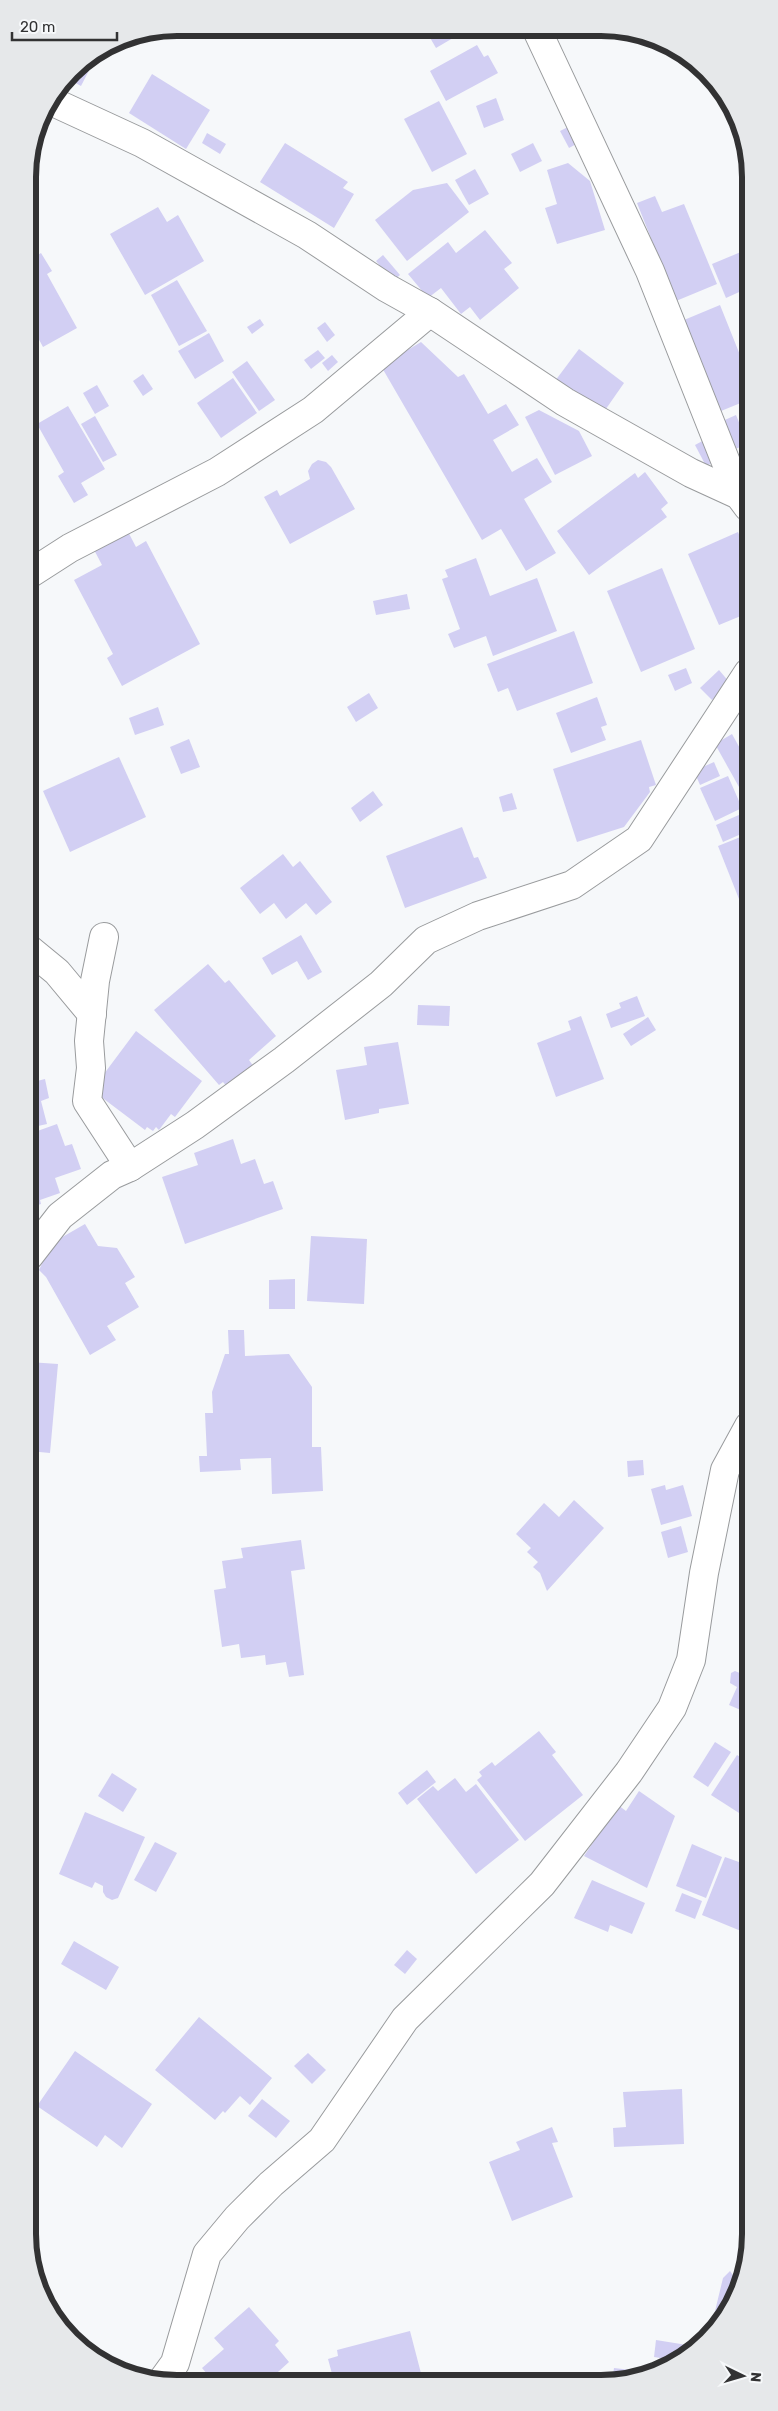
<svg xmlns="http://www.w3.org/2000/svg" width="778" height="2411" font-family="Rubik,sans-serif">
	<rect width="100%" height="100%" fill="#f6f8fa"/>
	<!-- building -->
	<g fill="#d2cff3">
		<path d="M425,29h40v2l-29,17z"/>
		<path d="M477,45l7,12 4,-2 10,18 -52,28 -16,-30z"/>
		<path d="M98,53l-17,33 -13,-7 10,-14z"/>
		<path d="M152,74l58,36 -24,39 -57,-36z"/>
		<path d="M496,98l8,22 -20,8 -8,-22z"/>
		<path d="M439,101l28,53 -35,18 -28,-53z"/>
		<path d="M570,126l8,17 -9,5 -9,-17z"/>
		<path d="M207,133l19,11 -6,10 -18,-11z"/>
		<path d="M285,143l63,39 -5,6 11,6 -20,34 -74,-46z"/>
		<path d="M533,143l9,18 -22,11 -9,-18z"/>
		<path d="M568,163l22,18 15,49 -48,14 -12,-36 12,-4 -10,-34z"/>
		<path d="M475,169l14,25 -20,11 -14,-25z"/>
		<path d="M447,183l22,29 -62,49 -32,-41 38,-30z"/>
		<path d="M655,196l7,16 22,-8 33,80 -41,17 -39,-98z"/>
		<path d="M158,207l9,15 11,-7 26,46 -59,34 -35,-61z"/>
		<path d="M485,230l27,33 -8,6 15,19 -39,32 -10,-13 -9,7 -20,-26 -13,10 -20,-24 40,-32 8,11z"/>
		<path d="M748,249v39l-22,10 -14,-34z"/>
		<path d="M41,253l11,18 -5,3 30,54 -34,19 -7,-13 -8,4v-77z"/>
		<path d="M383,255l17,20 -7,6 -17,-20z"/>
		<path d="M177,280l30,51 -28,15 -28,-51z"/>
		<path d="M720,305l28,70v25l-27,11 -37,-91z"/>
		<path d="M260,319l4,6 -12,9 -5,-7z"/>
		<path d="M325,322l10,13 -8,7 -10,-14z"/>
		<path d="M209,333l15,28 -29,18 -17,-28z"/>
		<path d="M421,342l37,35 6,-3 24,40 18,-10 13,21 -26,15 19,32 25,-14 15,24 -28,17 32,54 -30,18 -25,-42 -19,11 -101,-174z"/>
		<path d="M579,349l45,34 -23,33 -46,-35z"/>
		<path d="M318,350l7,8 -14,11 -7,-9z"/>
		<path d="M332,355l6,7 -10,9 -6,-8z"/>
		<path d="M247,361l28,39 -16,11 -27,-39z"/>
		<path d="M143,374l10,15 -10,7 -10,-15z"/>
		<path d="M233,378l24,35 -36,25 -24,-35z"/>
		<path d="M97,385l12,21 -14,8 -12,-21z"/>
		<path d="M68,406l37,63 -24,14 7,12 -14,8 -16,-27 6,-4 -27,-48z"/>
		<path d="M539,410l40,21 13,25 -37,19 -30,-58z"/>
		<path d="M736,415l12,29 -18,7 -12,-28z"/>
		<path d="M95,416l22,39 -14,7 -22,-38z"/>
		<path d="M708,438l12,21 -14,7 -11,-21z"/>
		<path d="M748,454v24l-8,-21z"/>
		<path d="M318,460l8,2 5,5 24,42 -65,35 -26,-47 13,-7 3,6 30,-17 -2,-8 4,-7z"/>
		<path d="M645,472l23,31 -7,6 6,8 -78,58 -32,-44 78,-58 3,5z"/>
		<path d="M125,526l11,21 10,-6 54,103 -78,42 -15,-28 6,-4 -39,-74 28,-15 -11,-21z"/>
		<path d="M738,532l10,24v57l-29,12 -31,-71z"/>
		<path d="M476,558l14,38 47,-18 20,53 -64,25 -7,-20 -32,12 -6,-14 12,-5 -18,-50 6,-2 -3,-7z"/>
		<path d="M662,568l33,81 -54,23 -34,-81z"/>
		<path d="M407,594l3,15 -34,6 -3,-14z"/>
		<path d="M574,631l19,52 -76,28 -9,-23 -10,4 -11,-28z"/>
		<path d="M686,668l6,15 -17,8 -7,-16z"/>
		<path d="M719,670l11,13 -18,17 -12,-12z"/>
		<path d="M369,693l9,15 -22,14 -9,-15z"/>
		<path d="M597,697l10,28 -6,2 5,13 -35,13 -15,-40z"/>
		<path d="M158,707l6,18 -29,10 -6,-17z"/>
		<path d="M732,734l16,29v18l-9,6 -24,-43z"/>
		<path d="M189,739l11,28 -19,7 -11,-27z"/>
		<path d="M641,740l15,45 -7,2 1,5 -26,35 -47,15 -24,-73z"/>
		<path d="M748,741v16l-6,-12z"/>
		<path d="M119,757l27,60 -76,35 -27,-61z"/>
		<path d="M714,762l6,14 -20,9 -6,-14z"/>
		<path d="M728,776l14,32 -27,13 -15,-33z"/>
		<path d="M373,791l10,14 -23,17 -9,-14z"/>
		<path d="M748,791v14l-6,-10z"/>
		<path d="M512,793l5,16 -14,3 -4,-15z"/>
		<path d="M748,811v20l-25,11 -7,-17z"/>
		<path d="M462,827l12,31 4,-1 9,21 -82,30 -19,-52z"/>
		<path d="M748,834l1,62 -10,3 -21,-53z"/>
		<path d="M283,854l10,13 7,-6 32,41 -16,13 -10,-12 -20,16 -12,-16 -14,11 -20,-26z"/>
		<path d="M301,935l21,37 -14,8 -11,-19 -25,14 -10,-17z"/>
		<path d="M208,964l17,19 4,-3 47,56 -27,24 5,7 -25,22 -6,-7 -4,3 -65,-75z"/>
		<path d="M637,996l8,20 -34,12 -5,-14 15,-6 -2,-5z"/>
		<path d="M418,1005l32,1 -1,20 -32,-1z"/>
		<path d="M581,1016l23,63 -48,18 -19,-54 34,-13 -3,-9z"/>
		<path d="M648,1017l8,13 -25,16 -8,-12z"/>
		<path d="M136,1031l66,50 -27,36 -4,-3 -12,16 -3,-3 -3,4 -6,-4 -2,3 -53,-40z"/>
		<path d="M398,1042l11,62 -30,5v4l-34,7 -9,-50 31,-5 -3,-18z"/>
		<path d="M45,1079l4,19 -8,3 6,23 -18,4v-45z"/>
		<path d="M57,1124l8,22 7,-2 9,25 -26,9 5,15 -20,7 1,4 -12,4v-74z"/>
		<path d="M233,1139l8,25 14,-5 9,25 9,-3 10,28 -98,35 -23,-67 36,-12 -4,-12z"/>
		<path d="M85,1224l13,22 19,2 18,29 -10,6 14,24 -32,19 9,14 -26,15 -44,-78 -7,-7 13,-27z"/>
		<path d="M311,1236l56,3 -3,65 -57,-3z"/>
		<path d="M295,1279v30h-26v-29z"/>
		<path d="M228,1330h16l1,26 44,-2 23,33v60h9l2,44 -51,3 -1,-36 -31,1 1,11 -41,2 -1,-16h8l-2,-43h8l-1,-21 13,-38h4z"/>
		<path d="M29,1362l29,2 -8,89 -21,-2z"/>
		<path d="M643,1460l1,15 -16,2 -1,-16z"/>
		<path d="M665,1485l1,5 17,-5 9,31 -31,9 -10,-36z"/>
		<path d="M574,1500l30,28 -57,63 -7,-18 -7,-6 5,-5 -11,-10 4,-4 -15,-14 28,-31 15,14z"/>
		<path d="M681,1526l7,26 -20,6 -7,-26z"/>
		<path d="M301,1540l4,29 -14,2 13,104 -15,2 -3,-15 -20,3 -1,-10 -24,3 -2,-14 -17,3 -8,-57 12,-2 -4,-27 21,-3 -2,-10z"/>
		<path d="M746,1665l3,2 1,47 -21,-9 8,-18 -7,-4 1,-10 4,-2 7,3z"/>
		<path d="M539,1731l17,21 -4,3 31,40 -58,46 -48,-61 5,-4 -3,-4 13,-10 3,4z"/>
		<path d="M715,1742l16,10 -23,35 -15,-10z"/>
		<path d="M737,1755l13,8v57l-39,-25z"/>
		<path d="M427,1770l9,12 -29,23 -9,-12z"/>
		<path d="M112,1773l25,16 -14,23 -25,-16z"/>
		<path d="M455,1778l11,14 10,-8 43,56 -43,34 -59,-75 16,-13 5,5z"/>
		<path d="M639,1791l36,25 -28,72 -63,-32 34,-51 8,6z"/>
		<path d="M85,1812l60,25 -27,61 -6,2 -6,-3 -3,-5v-6l-8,-4 -3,6 -33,-14z"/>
		<path d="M155,1842l22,11 -21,39 -22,-12z"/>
		<path d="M692,1844l30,13 -16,41 -30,-12z"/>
		<path d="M725,1857l25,9v43l-9,22 -39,-16z"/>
		<path d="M592,1880l53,23 -13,31 -22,-9 -2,7 -34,-14z"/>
		<path d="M682,1893l20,8 -7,18 -20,-8z"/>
		<path d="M74,1941l45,26 -13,23 -45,-26z"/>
		<path d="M407,1950l10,9 -12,15 -11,-9z"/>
		<path d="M199,2017l73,61 -22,27 -10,-9 -15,17 -2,-2 -8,9 -60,-50z"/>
		<path d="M75,2051l77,53 -30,44 -17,-13 -8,12 -60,-41z"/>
		<path d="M308,2053l18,17 -14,14 -18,-18z"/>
		<path d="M682,2089l2,55 -70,3 -1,-19 13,-1 -3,-35z"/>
		<path d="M262,2099l28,22 -14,17 -28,-22z"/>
		<path d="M552,2127l6,15 -6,1 21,54 -61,24 -23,-59 31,-12 -4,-8z"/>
		<path d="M730,2271l7,10 4,1 -2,9 -30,45 14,-58z"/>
		<path d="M249,2307l30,34 -4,4 14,17 -21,19h-55l-11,-13 22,-19 -10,-11z"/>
		<path d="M410,2331l13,50h-89l-6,-22 10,-3 -1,-6z"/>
		<path d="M656,2340l31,5 -1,10 -7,6 -25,-4z"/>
		<path d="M614,2368l25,3 -1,7 -8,3h-18z"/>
	</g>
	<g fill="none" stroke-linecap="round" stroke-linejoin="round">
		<defs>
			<g id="minor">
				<path d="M537,30l113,241 89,224"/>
				<path d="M28,575l42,-27 147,-76 96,-62 117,-98"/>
				<path d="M104,937l-9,44 -6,60 2,27 -4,33 43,66"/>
				<path d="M29,949l28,23 35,42"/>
				<path d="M29,1256l31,-40 52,-41 18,-8 65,-42 89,-65 97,-76 45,-44 52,-24 94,-31 67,-46 109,-166"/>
				<path d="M162,2381l13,-18 32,-109 30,-36 34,-34 51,-44 83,-121 137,-135 87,-112 43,-64 19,-48 13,-87 21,-103 24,-44"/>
			</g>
			<path id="tertiary" d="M51,101l91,42 165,92 80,53 43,24 135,90 126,71 48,22 9,12"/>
		</defs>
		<!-- minor casing -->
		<use href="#minor" stroke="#999b9d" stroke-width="30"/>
		<!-- tertiary casing -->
		<use href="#tertiary" stroke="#999b9d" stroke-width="30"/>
		<!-- minor -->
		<use href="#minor" stroke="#fff" stroke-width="28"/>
		<!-- tertiary -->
		<use href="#tertiary" stroke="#fff" stroke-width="28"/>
	</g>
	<!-- crop -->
	<path d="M0 0H778V2411H0ZM177 36H601A141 141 0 0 1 742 177V2234A141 141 0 0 1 601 2375H177A141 141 0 0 1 36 2234V177A141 141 0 0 1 177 36Z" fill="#e6e8ea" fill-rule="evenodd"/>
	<path fill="none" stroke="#323233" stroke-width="6" d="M177 36H601A141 141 0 0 1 742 177V2234A141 141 0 0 1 601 2375H177A141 141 0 0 1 36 2234V177A141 141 0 0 1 177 36Z"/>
	<!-- north arrow -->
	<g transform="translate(743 2376) rotate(95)" stroke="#f6f8fa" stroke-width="4" paint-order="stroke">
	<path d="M0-4L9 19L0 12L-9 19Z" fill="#323233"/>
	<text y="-8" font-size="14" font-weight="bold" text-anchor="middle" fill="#323233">N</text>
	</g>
	<!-- scale -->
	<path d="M12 32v8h105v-8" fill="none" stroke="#323233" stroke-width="2.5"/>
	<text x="20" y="32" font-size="15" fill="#323233" stroke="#f6f8fa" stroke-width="4" paint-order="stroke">20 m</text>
</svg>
